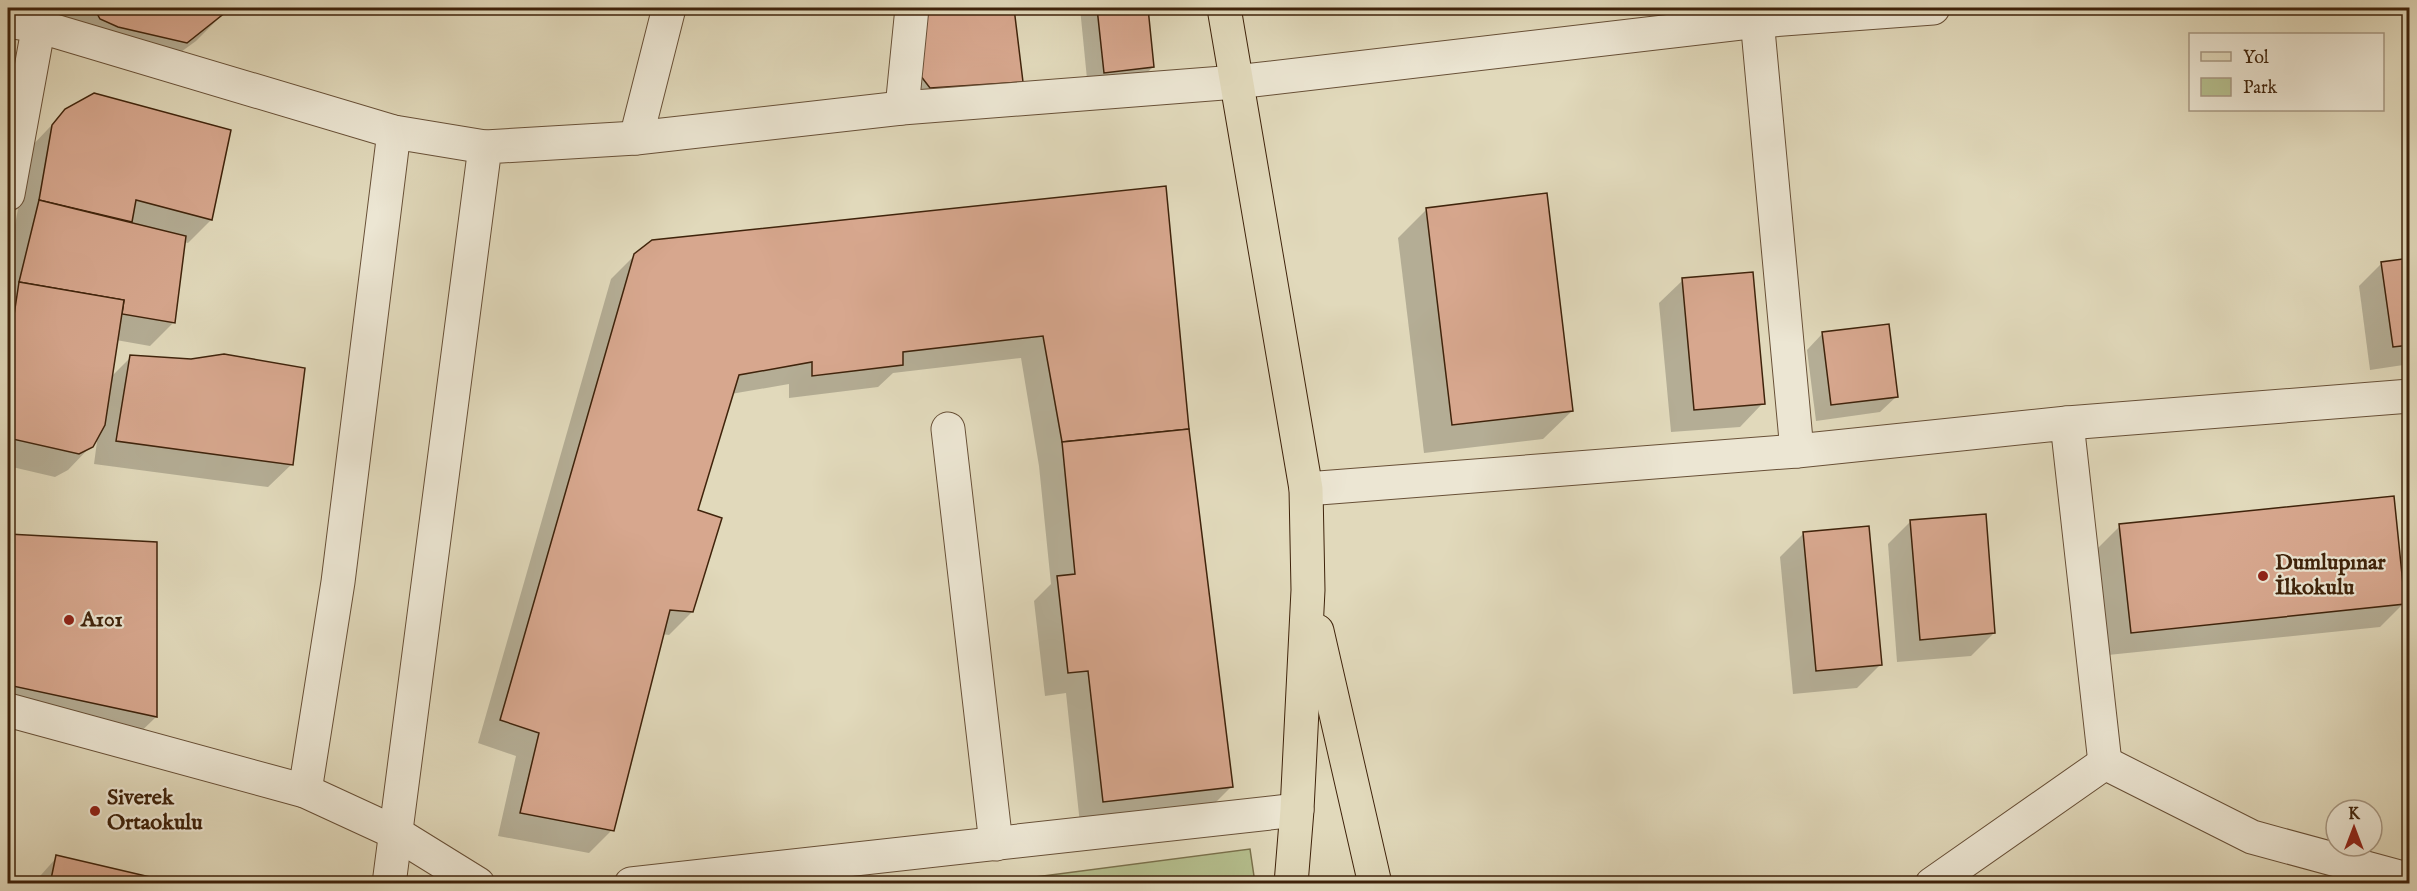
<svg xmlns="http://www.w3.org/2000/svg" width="2417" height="891" font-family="'IM FELL English',serif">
	<rect width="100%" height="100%" fill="#e1d9bb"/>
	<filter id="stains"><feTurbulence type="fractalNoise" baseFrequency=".00333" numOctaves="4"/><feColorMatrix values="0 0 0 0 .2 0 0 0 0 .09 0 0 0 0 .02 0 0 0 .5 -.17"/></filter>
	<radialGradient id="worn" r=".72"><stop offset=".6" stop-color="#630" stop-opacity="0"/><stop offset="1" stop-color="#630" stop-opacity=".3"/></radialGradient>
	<!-- green -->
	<path fill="#b5bf8e" stroke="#7a714c" stroke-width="1.5" d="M1250,849l5,34h-266z"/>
	<!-- shadow -->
	<g fill="#0003">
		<path d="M64,8h165l-33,33 -33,24 -85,-23 -16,-26z"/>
		<path d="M902,8h169l-58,4 8,70 -23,23 -91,6z"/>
		<path d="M1080,8h66l7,59 -17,16 -48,6z"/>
		<path d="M66,110l145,110 -23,23 -4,-1 -11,81 -23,23 -34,-6 -5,37 20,-20 161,107 -24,23 -174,-23 4,-30 -7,12 -23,24 -13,7 -47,-11v-203l21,-114z"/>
		<path d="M1165,187l22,243 44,357 -23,23 -128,14 -14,-131 -21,3 -11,-95 17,-17 -12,-118 -18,-108 -128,15 -15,14 -89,11v-14l-58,10 -35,117 -4,101 -23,23 -7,-1 -50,196 -23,23 -91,-17 18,-80 -38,-13 133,-464 24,-24z"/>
		<path d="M1427,209l145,202 -29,28 -119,14 -26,-215z"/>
		<path d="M2410,260v104l-40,6 -11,-84 23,-23z"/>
		<path d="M1683,280l80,123 -23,24 -69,5 -12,-129z"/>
		<path d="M1823,333l74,63 -17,16 -64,9 -9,-71z"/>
		<path d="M1911,521l83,112 -23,23 -74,6 -9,-118z"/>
		<path d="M2120,526l283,78 -23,23 -272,28 -11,-106z"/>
		<path d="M1803,534l77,131 -23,23 -64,6 -13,-137z"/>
		<path d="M8,535l147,8 1,174 -29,28 -119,-26z"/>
		<path d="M57,857l116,27h-140z"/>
	</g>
	<!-- building -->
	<g fill="#d7a78e" stroke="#3f230b" stroke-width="1.5">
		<path d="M94,8h137l-44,35 -69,-16 -18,-8z"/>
		<path d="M923,8h91l9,74 -93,6 -10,-13z"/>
		<path d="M1097,8h51l6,59 -50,6z"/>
		<path d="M94,93l137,37 -19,90 -76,-20 -4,22 -93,-22 13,-75 13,-16z"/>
		<path d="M1166,186l23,243 -127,13 -19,-106 -140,16v13l-91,11v-14l-73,13 -41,135 24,8 -29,94 -23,-2 -56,221 -94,-18 19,-80 -39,-13 134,-466 18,-14z"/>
		<path d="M1547,193l26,218 -121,14 -26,-217z"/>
		<path d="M39,200l147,36 -11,87 -53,-9 2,-14 -105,-18z"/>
		<path d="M2410,258v87l-17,2 -12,-85z"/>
		<path d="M1753,272l12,132 -71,6 -12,-132z"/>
		<path d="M19,282l105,18 -19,125 -12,22 -14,7 -71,-16v-83z"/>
		<path d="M1889,324l9,73 -67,8 -9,-73z"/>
		<path d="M224,354l81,14 -12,97 -177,-24 14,-86 61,4z"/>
		<path d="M1189,429l44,358 -130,15 -15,-131 -20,2 -11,-97 18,-2 -13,-132z"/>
		<path d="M2394,496l11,108 -274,29 -12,-109z"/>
		<path d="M1986,514l9,119 -75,7 -10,-120z"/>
		<path d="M1869,526l13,139 -66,6 -13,-139z"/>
		<path d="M8,534l149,8v175l-149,-32z"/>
		<path d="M56,855l124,29h-130z"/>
	</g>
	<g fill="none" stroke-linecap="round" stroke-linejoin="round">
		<defs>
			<g id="minor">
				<path d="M1756,8l41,443"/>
				<path d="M8,21l30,5 356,106 91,15"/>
				<path d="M902,108l10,-100"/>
				<path d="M636,138l33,-130"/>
				<path d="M8,194l34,-186"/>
				<path d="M2067,423l343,-27"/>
				<path d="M948,429l48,415"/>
				<path d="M1306,489l491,-38 270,-28 38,340"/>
				<path d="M8,710l297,81 89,41 84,52"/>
				<path d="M305,791l33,-209 56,-450"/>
				<path d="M389,884l96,-737 151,-9 266,-30 334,-26 522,-61 175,-13"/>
				<path d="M631,884l666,-74"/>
				<path d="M1932,884l173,-121 147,74 158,43"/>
			</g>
			<g id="major">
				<path d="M1224,8l82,481 2,101 -11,220 -6,74"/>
				<path d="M1317,631l58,253"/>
			</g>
		</defs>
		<!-- minor casing -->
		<use href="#minor" stroke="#685037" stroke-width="35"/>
		<!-- major casing -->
		<use href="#major" stroke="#3f230b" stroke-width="35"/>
		<!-- minor -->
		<use href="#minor" stroke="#ece6d3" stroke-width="33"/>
		<!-- major -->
		<use href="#major" stroke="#e1d9bb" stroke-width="33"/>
	</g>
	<!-- markers -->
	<g fill="#8f2418" stroke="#ece6d3" stroke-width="2">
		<circle cx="2263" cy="576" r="6"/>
		<circle cx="69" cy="620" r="6"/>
		<circle cx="95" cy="811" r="6"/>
	</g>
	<g text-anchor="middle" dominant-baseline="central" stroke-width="4.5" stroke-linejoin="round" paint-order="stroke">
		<!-- poi labels -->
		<g font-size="22" font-weight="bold" fill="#3f230b" stroke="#ece6d3" text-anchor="start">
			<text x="2275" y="563">Dumlupınar<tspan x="2275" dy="25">İlkokulu</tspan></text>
			<text x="81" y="620">A101</text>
			<text x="107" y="798">Siverek<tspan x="107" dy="25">Ortaokulu</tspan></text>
		</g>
	</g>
	<!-- margin -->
	<rect width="2417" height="891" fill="none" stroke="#e1d9bb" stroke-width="30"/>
	<rect x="9" y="9" width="2399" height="873" fill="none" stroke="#3f230b" stroke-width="3"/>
	<rect x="15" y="15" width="2387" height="861" fill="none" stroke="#3f230b" stroke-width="1.5"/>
	<!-- legend -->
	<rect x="2189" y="33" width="195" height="78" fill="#ece6d3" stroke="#a79883" stroke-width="1.5"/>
	<rect x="2201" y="52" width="30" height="9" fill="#e1d9bb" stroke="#a79883" stroke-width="1.5"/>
	<text x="2243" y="63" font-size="18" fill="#3f230b">Yol</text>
	<rect x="2201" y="78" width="30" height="18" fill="#b5bf8e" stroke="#a79883" stroke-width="1.5"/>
	<text x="2243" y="93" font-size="18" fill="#3f230b">Park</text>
	<!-- north arrow -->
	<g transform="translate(2354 828)"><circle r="28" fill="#ece6d3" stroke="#a79883" stroke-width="1.5"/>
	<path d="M0-4.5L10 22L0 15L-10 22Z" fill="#8f2418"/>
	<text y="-9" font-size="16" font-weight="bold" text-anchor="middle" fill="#3f230b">K</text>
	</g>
	<rect width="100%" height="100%" filter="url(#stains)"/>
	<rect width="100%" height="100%" fill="url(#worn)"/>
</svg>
